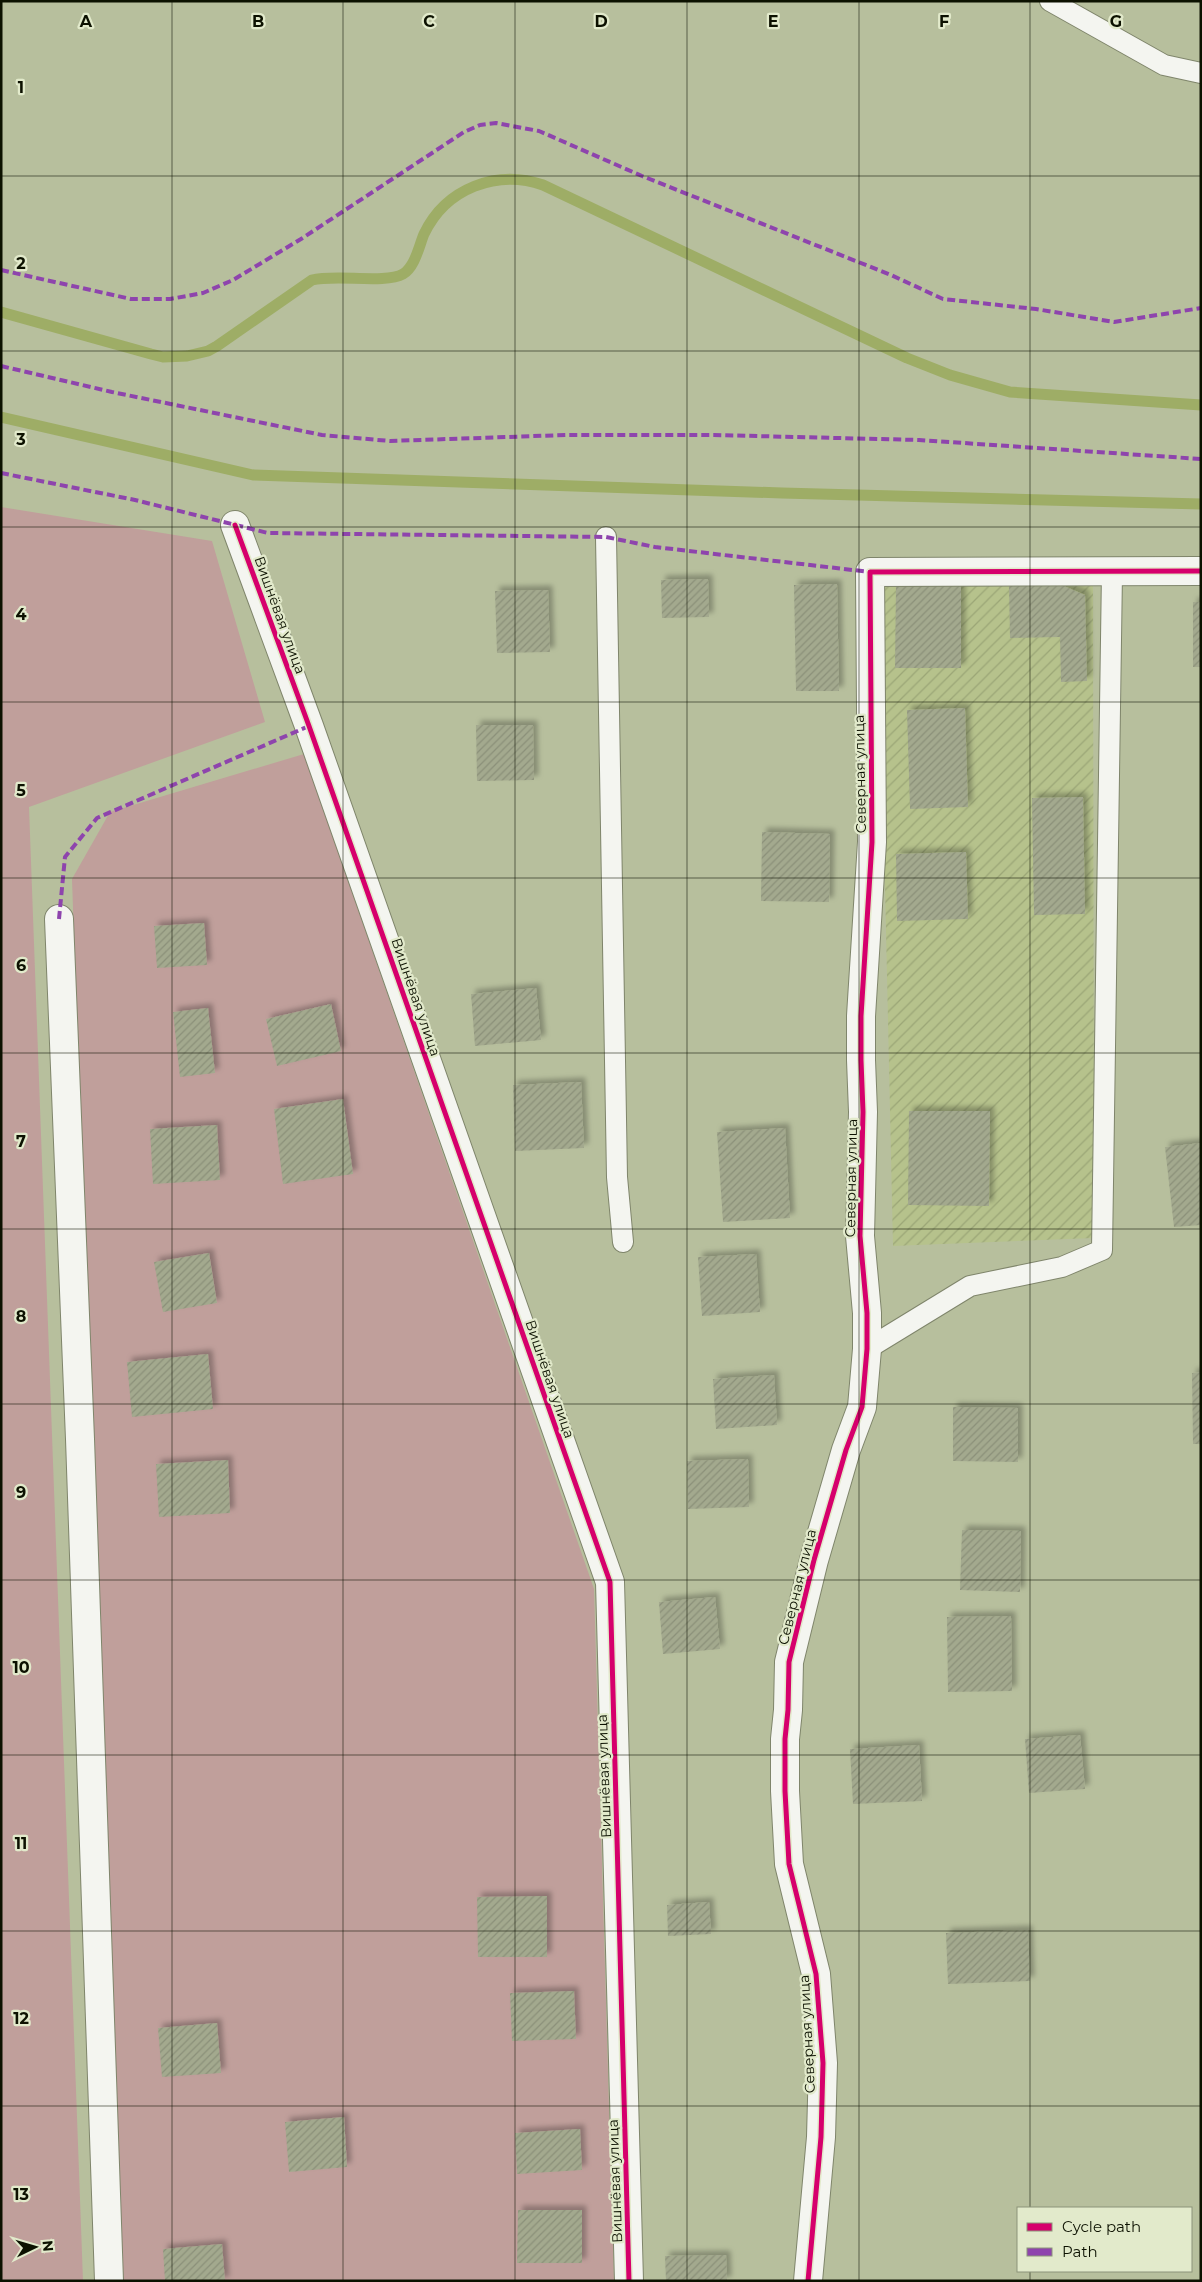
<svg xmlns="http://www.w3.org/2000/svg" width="1202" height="2282" font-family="Montserrat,sans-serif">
	<defs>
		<pattern id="industrial-furrows" width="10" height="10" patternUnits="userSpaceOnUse" patternTransform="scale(1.25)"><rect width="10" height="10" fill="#b6c28c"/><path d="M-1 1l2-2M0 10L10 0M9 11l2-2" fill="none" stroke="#9ba677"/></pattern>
		<pattern id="building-hatch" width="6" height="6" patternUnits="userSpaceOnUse" patternTransform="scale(1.25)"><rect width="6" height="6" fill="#a3a98e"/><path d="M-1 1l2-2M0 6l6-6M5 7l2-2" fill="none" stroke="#8b9079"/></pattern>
		<filter id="shadow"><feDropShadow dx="4.5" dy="-4.5" stdDeviation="2.5" flood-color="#0004"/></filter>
	</defs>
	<rect width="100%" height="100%" fill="#b7bf9d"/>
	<!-- industrial -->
	<path fill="url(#industrial-furrows)" d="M878,571l215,9 1,658 -201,8z"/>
	<!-- green -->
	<g fill="#c09f9b">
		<path d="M1,507l211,34 53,181 -236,85 54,1474h-82z"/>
		<path d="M304,754l290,835 20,692h-494l-48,-1402 38,-67z"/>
	</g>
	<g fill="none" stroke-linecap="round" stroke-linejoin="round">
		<!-- stream -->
		<g stroke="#9ead66" stroke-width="11">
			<path d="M1,312l150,42 12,3 24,-1 21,-5 9,-5 95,-66c24,-6 73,4 91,-6 12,-7 16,-28 21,-40 22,-46 73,-65 119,-49l364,173 43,17 60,17 191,13"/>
			<path d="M1,417l252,58 529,18 419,11"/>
		</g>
	</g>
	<!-- building -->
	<g fill="url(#building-hatch)" filter="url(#shadow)">
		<path d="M708,579l1,38 -47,1 -1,-38z"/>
		<path d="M837,584l2,107h-43l-2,-106z"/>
		<path d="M896,584l65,1v83h-66z"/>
		<path d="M1059,584l26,11 2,86 -26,1 -1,-45 -50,1 -1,-52z"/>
		<path d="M548,590l2,62 -53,1 -2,-62z"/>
		<rect x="1193" y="602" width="8" height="65"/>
		<path d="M965,708l3,99 -58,2 -3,-99z"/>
		<path d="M476,725h57l1,55 -57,1z"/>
		<path d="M1083,797l2,117 -51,1 -2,-117z"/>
		<path d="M762,832l68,2 -1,68 -68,-1z"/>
		<path d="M966,852l2,67 -71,2 -1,-67z"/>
		<path d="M204,923l3,42 -50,3 -3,-42z"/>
		<path d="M536,988l5,52 -66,6 -4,-52z"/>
		<path d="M331,1004l10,47 -64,15 -11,-47z"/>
		<path d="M208,1008l7,65 -35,4 -7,-65z"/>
		<path d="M581,1082l3,66 -69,3 -2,-66z"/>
		<path d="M343,1099l10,75 -70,10 -9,-75z"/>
		<path d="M909,1111h81l-1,95 -81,-1z"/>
		<path d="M217,1125l3,55 -67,4 -3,-55z"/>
		<path d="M785,1128l5,90 -67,4 -6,-90z"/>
		<path d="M1201,1143v82l-27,2 -9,-80z"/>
		<path d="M209,1253l8,50 -54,9 -9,-50z"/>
		<path d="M756,1254l4,58 -58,4 -4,-59z"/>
		<path d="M208,1354l5,55 -81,8 -5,-55z"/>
		<path d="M1201,1372v72h-8l-1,-71z"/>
		<path d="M774,1375l3,50 -61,4 -3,-50z"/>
		<path d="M953,1407l65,1v54l-65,-1z"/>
		<path d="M748,1459l1,48 -61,2 -1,-48z"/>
		<path d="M228,1460l2,53 -71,4 -3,-53z"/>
		<path d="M962,1530l59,1 -1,61 -60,-2z"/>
		<path d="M715,1597l5,52 -57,5 -4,-52z"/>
		<path d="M1011,1616l1,75 -64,1 -1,-75z"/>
		<path d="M1080,1735l5,54 -56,4 -4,-54z"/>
		<path d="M919,1745l3,56 -69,3 -3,-55z"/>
		<path d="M547,1896v61h-69l-1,-60z"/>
		<path d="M709,1902l2,32 -43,2 -1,-31z"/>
		<path d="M1028,1930l2,51 -82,3 -2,-51z"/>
		<path d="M574,1991l2,48 -64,2 -2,-48z"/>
		<path d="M217,2023l4,50 -59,4 -4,-49z"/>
		<path d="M344,2117l3,50 -58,5 -4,-50z"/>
		<path d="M580,2129l2,41 -65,4 -2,-41z"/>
		<path d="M518,2210h64v53h-65z"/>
		<path d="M222,2244l3,37h-60l-2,-32z"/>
		<path d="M726,2255l1,26h-61l-1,-25z"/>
	</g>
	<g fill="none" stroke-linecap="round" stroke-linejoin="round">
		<defs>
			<g id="service">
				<path d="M1050,1l114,64 37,8"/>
				<path d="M606,537l11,640 6,65"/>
				<path d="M867,1349l103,-63 92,-19 40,-17 10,-678"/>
			</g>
			<g id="minor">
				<path d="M235,525l74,201 301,856 19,699"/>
				<path d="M59,919l21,520 29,842"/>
				<path d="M808,2281l13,-144 2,-74 -7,-89 -27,-110 -4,-73v-52l3,-29 1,-48 25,-102 32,-110 16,-43 5,-58v-36l-7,-77 3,-124 -2,-52v-44l11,-174 -2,-270 331,-1"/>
			</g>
		</defs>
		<!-- service casing -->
		<use href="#service" stroke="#7f856b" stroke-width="22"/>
		<!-- minor casing -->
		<use href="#minor" stroke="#7f856b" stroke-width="30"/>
		<!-- service -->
		<use href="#service" stroke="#f4f5f0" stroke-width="20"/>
		<!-- minor -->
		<use href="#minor" stroke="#f4f5f0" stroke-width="28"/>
		<!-- quiet -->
		<g stroke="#8e44ad" stroke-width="4" stroke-dasharray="8 4" stroke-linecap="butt">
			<path d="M1,270l130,29h39l33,-6 30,-13 68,-41 163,-107 16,-7 16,-2 43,8 103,45 249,99 52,24 93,10 78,13 87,-14"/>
			<path d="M1,366l111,26 210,43 68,6 176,-6h148l205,5 282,19"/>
			<path d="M1,473l134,27 133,33 338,4 49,10 215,25"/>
			<path d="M59,919l6,-62 32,-39 212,-92"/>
		</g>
		<defs>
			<g id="cycleway">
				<path d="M235,525l74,201 301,856 19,699"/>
				<path d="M808,2281l13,-144 2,-74 -7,-89 -27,-110 -4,-73v-52l3,-29 1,-48 25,-102 32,-110 16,-43 5,-58v-36l-7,-77 3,-124 -2,-52v-44l11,-174 -2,-270 331,-1"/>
			</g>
		</defs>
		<!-- cycleway casing -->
		<use href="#cycleway" stroke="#e2eacb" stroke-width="8"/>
		<!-- cycleway -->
		<use href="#cycleway" stroke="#d6006c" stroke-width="5"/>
	</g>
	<!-- grid -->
	<path fill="none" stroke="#0c1100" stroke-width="1" stroke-opacity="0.55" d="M172,1v2280M343,1v2280M515,1v2280M687,1v2280M859,1v2280M1030,1v2207M1,176h1200M1,351h1200M1,527h1200M1,702h1200M1,878h1200M1,1053h1200M1,1229h1200M1,1404h1200M1,1580h1200M1,1755h1200M1,1931h1200M1,2106h1200M1030,2271v10"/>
	<g text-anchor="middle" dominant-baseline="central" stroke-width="4.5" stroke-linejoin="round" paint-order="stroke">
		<!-- street labels -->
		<g font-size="14" fill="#0c1100" stroke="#e2eacb">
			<text transform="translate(280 615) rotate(70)">Вишнёвая улица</text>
			<text transform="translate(860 774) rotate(-91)">Северная улица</text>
			<text transform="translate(416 997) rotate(71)">Вишнёвая улица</text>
			<text transform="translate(851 1178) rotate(-89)">Северная улица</text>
			<text transform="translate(550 1379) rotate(71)">Вишнёвая улица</text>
			<text transform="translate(797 1587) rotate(-76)">Северная улица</text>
			<text transform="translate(604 1776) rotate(-92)">Вишнёвая улица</text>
			<text transform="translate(807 2034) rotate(-93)">Северная улица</text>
			<text transform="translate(615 2181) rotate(-92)">Вишнёвая улица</text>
		</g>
	</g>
	<g font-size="16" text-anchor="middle" font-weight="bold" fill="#0c1100" stroke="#e2eacb" stroke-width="4.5" stroke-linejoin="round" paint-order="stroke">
		<text x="86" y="27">A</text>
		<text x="258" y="27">B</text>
		<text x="429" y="27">C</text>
		<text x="601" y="27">D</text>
		<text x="773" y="27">E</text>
		<text x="944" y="27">F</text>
		<text x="1116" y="27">G</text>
		<text x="21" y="93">1</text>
		<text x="21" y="269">2</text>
		<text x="21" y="445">3</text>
		<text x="21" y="620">4</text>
		<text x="21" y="796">5</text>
		<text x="21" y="971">6</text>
		<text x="21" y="1147">7</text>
		<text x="21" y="1322">8</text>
		<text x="21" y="1498">9</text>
		<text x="21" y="1673">10</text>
		<text x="21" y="1849">11</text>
		<text x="21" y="2024">12</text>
		<text x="21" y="2200">13</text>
	</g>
	<!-- border -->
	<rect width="1202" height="2282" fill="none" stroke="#0c1100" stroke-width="5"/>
	<!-- legend -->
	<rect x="1017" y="2207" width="175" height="65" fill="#e2eacb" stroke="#8c937a"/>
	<rect x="1027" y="2223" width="25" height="8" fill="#d6006c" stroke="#8c937a"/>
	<text x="1062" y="2232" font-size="15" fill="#0c1100">Cycle path</text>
	<rect x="1027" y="2248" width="25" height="8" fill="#8e44ad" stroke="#8c937a"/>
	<text x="1062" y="2257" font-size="15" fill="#0c1100">Path</text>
	<!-- north arrow -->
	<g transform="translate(35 2247) rotate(85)" stroke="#e2eacb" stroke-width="4" paint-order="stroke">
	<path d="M0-4L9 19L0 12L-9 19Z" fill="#0c1100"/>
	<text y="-8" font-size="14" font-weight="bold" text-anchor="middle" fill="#0c1100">N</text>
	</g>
</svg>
